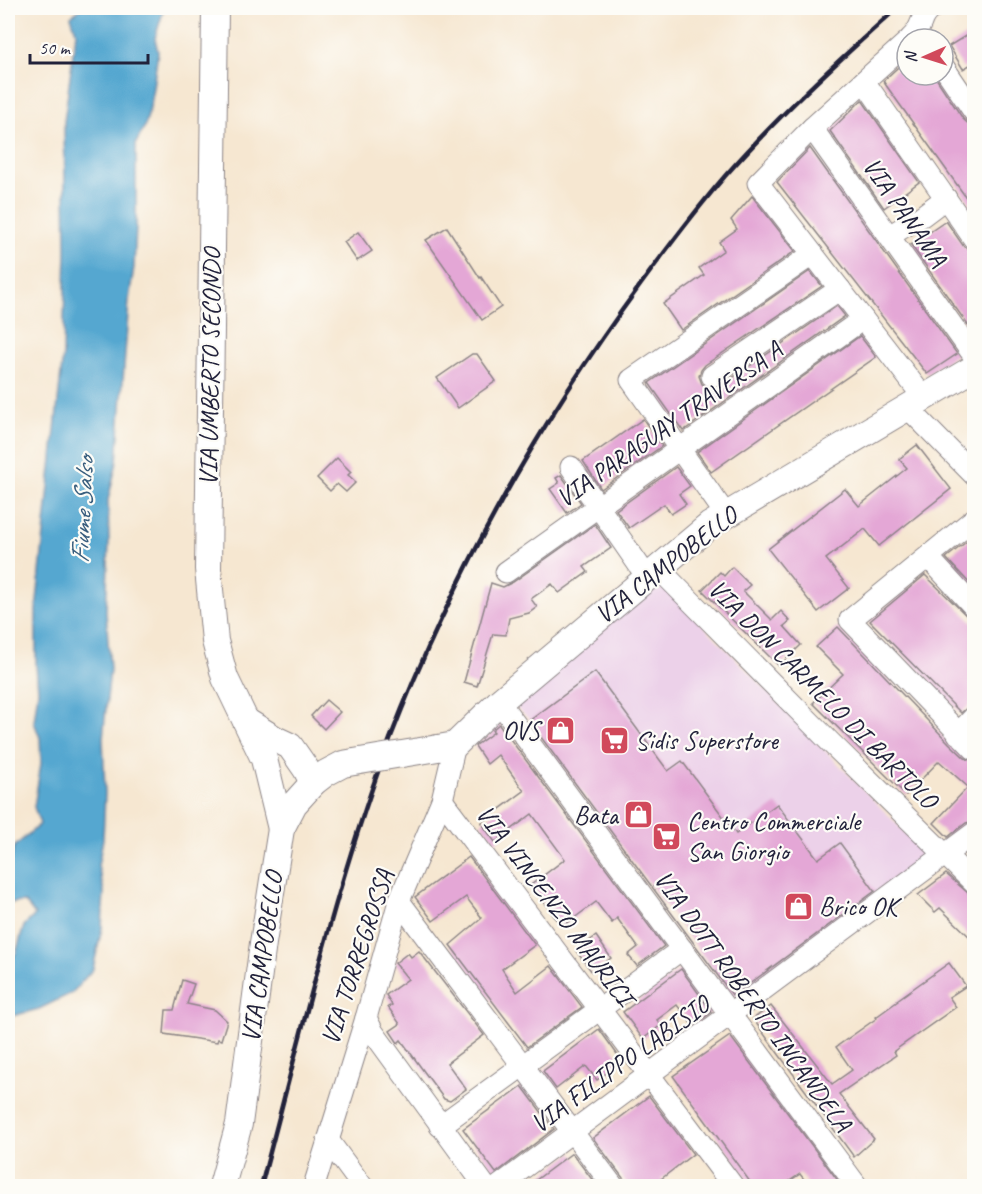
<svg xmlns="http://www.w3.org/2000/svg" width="982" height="1194" font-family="Caveat,sans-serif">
	<rect width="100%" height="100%" fill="#fdfcf7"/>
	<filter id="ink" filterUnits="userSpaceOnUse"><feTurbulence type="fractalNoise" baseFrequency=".0167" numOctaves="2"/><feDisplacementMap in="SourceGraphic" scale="12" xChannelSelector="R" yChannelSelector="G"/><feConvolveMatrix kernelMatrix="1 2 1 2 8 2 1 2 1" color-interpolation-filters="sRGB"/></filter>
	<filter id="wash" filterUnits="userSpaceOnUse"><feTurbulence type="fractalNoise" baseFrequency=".008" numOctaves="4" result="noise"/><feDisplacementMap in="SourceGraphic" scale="24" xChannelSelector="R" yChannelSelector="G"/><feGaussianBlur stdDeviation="1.35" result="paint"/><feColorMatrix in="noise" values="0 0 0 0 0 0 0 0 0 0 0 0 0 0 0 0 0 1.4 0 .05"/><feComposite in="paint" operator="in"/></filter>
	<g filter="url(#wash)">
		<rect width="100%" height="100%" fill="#f6e7d1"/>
		<!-- built -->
		<path fill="#ecd1e9" d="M654,575l275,282 -75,51 -120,90 -204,-278 -22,-20z"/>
		<!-- water -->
		<path fill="#55a7d0" stroke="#3c6486" stroke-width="1.5" d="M82,8h78l3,4 -8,26 3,14 -8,56 -5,18 -9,17v84l-2,40 -5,33 -12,162 -9,38 1,42 -3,70 4,57 -7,69 2,55 -2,46 -5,27 6,25 -2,37 -9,41 -21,24 -33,16 -31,8v-51l8,-13 8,-27 11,-11 -10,-13 -17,1v-30l6,-26 26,-23 -6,-17 7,-44 -1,-25 -6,-16 4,-32 -2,-25v-55l27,-256 3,-103 -2,-129 12,-90 -5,-16z"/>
		<g id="blocks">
			<!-- building -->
			<g fill="#e4a7d6">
				<path d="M975,30v32l-12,7 -14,-23z"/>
				<path d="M907,59v16h27l29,44 12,11v87l-8,-11 3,-3 -87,-122z"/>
				<path d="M862,100l57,82 -35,26 -54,-77z"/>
				<path d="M810,148l147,206 -30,20 -150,-192z"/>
				<path d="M752,196l43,55 -114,79 -18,-26 41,-29 -5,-7 25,-18 -5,-8 18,-13 -6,-9z"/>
				<path d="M946,221l18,26 11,5v83l-64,-90z"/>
				<path d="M447,227l33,51 1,-1 20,30 -19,13 -56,-80z"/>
				<path d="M358,232l14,19 -15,10 -13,-19z"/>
				<path d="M810,271l12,15 -117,79 -4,5 -2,6 3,8 10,5 7,-2 118,-81 8,10 -162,115 -34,-48z"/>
				<path d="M860,336l16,21 -165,115 -14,-20z"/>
				<path d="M472,354h5l19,27 -38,27 -21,-30z"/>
				<path d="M643,419l19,27 -61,43 -18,-28z"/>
				<path d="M917,445l34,44 -72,57 -14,-17 -39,30 23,29 -31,24 -50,-63 77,-60 14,17 48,-38 -8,-9z"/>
				<path d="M337,458l14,14 -3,3 8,7 -10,10 -9,-8 -7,7 -13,-13z"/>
				<path d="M676,467l14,19 -11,8 7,10 -15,10 -7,-10 -35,24 -13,-18z"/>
				<path d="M561,475l20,28 -14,10 -17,-24 9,-6 -3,-5z"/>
				<path d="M595,524l16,24 -27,19 4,5 -29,21 -7,-9 -21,15 6,8 -8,6 -20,5 -3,17 -13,-1 -16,52 -13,-4 27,-99 12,4 10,-5z"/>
				<path d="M975,535v54l-29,-31z"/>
				<path d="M732,567l18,18 -7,6 29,29 9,-9 9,10 -6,5 17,19 -22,21 -77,-76 18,-18 4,4z"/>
				<path d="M925,575l50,49v81h-5l-9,8 -91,-92z"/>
				<path d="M838,627l111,116 16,15 10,4v59l-9,2 -18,14 -14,-14 34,-36 -29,-26 -33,34 -93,-92 30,-29 -27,-27z"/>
				<path d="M595,672l73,99 14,-10 54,73 41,-30 41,55 22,-16 35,48 -142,105 -204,-275z"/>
				<path d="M326,700l14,12 -16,17 -13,-13z"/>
				<path d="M499,724l165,222 -27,20 -9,-11 10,-8 -21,-29 -5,5 -16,-21 -34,25 -31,-42 34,-26 -33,-45 -37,28 -14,-19 43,-32 -26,-36 -11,9 -12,-18 19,-14 -2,-2z"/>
				<path d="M469,857l66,88 -33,24 15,23 34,-26 31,41 -55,40 -77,-102 32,-27 -16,-21 -33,24 -18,-24z"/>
				<path d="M946,874l29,25v43l-35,-34 -5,4 -17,-17z"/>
				<path d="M596,936l15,22 -19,14 -16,-21z"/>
				<path d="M419,951l65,84 -37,28 19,26 -16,12 -6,-2 -43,-59 -3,3 -8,-12 10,-7 -12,-17 4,-2 -6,-10 22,-16 -13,-16 13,-10 3,4z"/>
				<path d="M949,963l17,23 -17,11 7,10 -62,44 2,4 -57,39 35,45 -20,18 -101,-138 18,-13 61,78 20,-14 -16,-23 41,-29 -1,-1 22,-16 -1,-1z"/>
				<path d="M681,969l31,43 -19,14 -16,-21 -20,15 4,5 -18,14 -20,-27z"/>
				<path d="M182,980l12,4 -7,20 28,6 12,11 -6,19 -3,-1 -1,3 -53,-8 2,-24h8z"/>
				<path d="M599,1029l23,32 -25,19 -11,-14 -30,23 -13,-18z"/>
				<path d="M730,1036l112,150h-33l-9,-12 -18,12h-29l-80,-110z"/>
				<path d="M522,1086l32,43 -58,44 -33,-44z"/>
				<path d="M649,1096l44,58 -32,25 6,7h-38l-36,-48z"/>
				<path d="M572,1153l25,33h-69z"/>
			</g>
		</g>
	</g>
	<g filter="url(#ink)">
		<use href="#blocks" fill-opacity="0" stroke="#8c8486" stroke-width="1.5"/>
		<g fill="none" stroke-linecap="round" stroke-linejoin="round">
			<defs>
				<g id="minor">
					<path d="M910,39c15,-13 7,-20 22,-31"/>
					<path d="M907,42l-95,86 -54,55 166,215"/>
					<path d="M943,66l31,46"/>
					<path d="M864,81l110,158"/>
					<path d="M812,128l162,228"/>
					<path d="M889,236l33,-20 24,-18"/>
					<path d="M712,376l128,-87"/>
					<path d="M907,407l67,68"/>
					<path d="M571,467l76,110"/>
					<path d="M726,515l-95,-135 182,-126"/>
					<path d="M974,519l-124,101 124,129"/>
					<path d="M928,557l46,50"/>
					<path d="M658,568l173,175 143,140"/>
					<path d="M506,572l357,-253"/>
					<path d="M499,702l358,484"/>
					<path d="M958,734l16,-17"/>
					<path d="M442,800l291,386"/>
					<path d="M399,901l214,285"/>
					<path d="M366,1018l7,14 112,154"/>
					<path d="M440,1126l242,-177"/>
					<path d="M328,1140l34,46"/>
					<path d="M314,1186l52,-168 33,-117 43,-101 13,-55"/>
					<path d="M499,1186l475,-353"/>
				</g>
				<g id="major">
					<path d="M215,8l-7,561 7,72 10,37 39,81 17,70"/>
					<path d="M246,721l29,18 15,7 16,23 7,14"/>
					<path d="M438,748l17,-3 44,-43 211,-177 264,-157"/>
					<path d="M222,1186l17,-62 24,-181 18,-114 13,-25 19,-21 13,-10 17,-9 11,-2"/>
				</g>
			</defs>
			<!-- minor casing -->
			<use href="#minor" stroke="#8c8486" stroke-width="23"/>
			<!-- major casing -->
			<use href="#major" stroke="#8c8486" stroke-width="28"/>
			<!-- minor -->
			<use href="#minor" stroke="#fff" stroke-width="21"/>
			<!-- major -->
			<use href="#major" stroke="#fff" stroke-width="26"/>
			<!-- rail -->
			<path stroke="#22223b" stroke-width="4.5" d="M261,1186c40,-149 74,-302 129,-447 63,-163 148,-315 251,-455 27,-37 55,-74 84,-108 53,-60 113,-115 172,-168"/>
			<defs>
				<path id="major-bridge" d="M354,762l84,-14"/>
			</defs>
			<!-- major-bridge casing -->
			<use href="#major-bridge" stroke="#8c8486" stroke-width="28" stroke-linecap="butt"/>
			<!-- major-bridge -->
			<use href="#major-bridge" stroke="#fff" stroke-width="26"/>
		</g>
	</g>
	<!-- icons -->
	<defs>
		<symbol id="shop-square" viewBox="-11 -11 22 22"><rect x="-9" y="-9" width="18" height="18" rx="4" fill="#d1495b" stroke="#fdfcf7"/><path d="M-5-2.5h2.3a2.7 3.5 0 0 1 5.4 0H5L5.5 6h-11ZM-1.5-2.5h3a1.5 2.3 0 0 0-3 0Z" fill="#fff"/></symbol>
		<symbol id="supermarket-square" viewBox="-11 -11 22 22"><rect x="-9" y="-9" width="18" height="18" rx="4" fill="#d1495b" stroke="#fdfcf7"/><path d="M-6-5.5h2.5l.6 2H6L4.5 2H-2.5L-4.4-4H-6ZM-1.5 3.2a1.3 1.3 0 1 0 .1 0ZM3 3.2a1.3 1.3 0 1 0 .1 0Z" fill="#fff"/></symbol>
	</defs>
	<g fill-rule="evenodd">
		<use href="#shop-square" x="544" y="714" width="33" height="33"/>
		<use href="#supermarket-square" x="598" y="724" width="33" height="33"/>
		<use href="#shop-square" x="622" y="798" width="33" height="33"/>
		<use href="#supermarket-square" x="650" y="820" width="33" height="33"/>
		<use href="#shop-square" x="782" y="890" width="33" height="33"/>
	</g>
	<g text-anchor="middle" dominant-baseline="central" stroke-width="4.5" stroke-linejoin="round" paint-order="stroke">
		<!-- street labels -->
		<g font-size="26" fill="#22223b" stroke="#fdfcf7">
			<text transform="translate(905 212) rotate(55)">VIA PANAMA</text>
			<text transform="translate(210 367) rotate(-89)">VIA UMBERTO SECONDO</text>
			<text transform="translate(669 424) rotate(-35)">VIA PARAGUAY TRAVERSA A</text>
			<text transform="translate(666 565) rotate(-38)">VIA CAMPOBELLO</text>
			<text transform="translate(823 694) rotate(45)">VIA DON CARMELO DI BARTOLO</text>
			<text transform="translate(555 905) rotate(53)">VIA VINCENZO MAURICI</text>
			<text transform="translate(262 957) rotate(-82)">VIA CAMPOBELLO</text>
			<text transform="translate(357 957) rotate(-72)">VIA TORREGROSSA</text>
			<text transform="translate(753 1001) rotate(54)">VIA DOTT ROBERTO INCANDELA</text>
			<text transform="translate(620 1064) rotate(-36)">VIA FILIPPO LABISIO</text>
		</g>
		<!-- poi labels -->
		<g font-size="26" fill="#22223b" stroke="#fdfcf7" text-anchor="start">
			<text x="540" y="730" text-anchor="end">OVS</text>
			<text x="635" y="740">Sidis Superstore</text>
			<text x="618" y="815" text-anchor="end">Bata</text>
			<text x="687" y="821">Centro Commerciale<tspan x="687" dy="30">San Giorgio</tspan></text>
			<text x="819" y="906">Brico OK</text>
		</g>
		<!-- water labels -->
		<g font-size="27" font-style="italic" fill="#395e7e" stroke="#fdfcf7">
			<text transform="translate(82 510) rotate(-87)">Fiume Salso</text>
		</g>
	</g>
	<!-- margin -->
	<rect width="982" height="1194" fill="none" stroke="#fdfcf7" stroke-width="30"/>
	<!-- north arrow -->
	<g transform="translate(925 57) rotate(267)"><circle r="28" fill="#fdfcf7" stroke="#a5a5ac" stroke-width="1.5"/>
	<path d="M0-4.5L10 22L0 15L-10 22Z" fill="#d1495b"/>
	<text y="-9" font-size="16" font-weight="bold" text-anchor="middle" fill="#22223b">N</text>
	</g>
	<!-- scale -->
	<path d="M30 54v9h118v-9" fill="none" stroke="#22223b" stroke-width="3"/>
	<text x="39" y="54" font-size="18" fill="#22223b" stroke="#fdfcf7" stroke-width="4.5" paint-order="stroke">50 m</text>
</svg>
